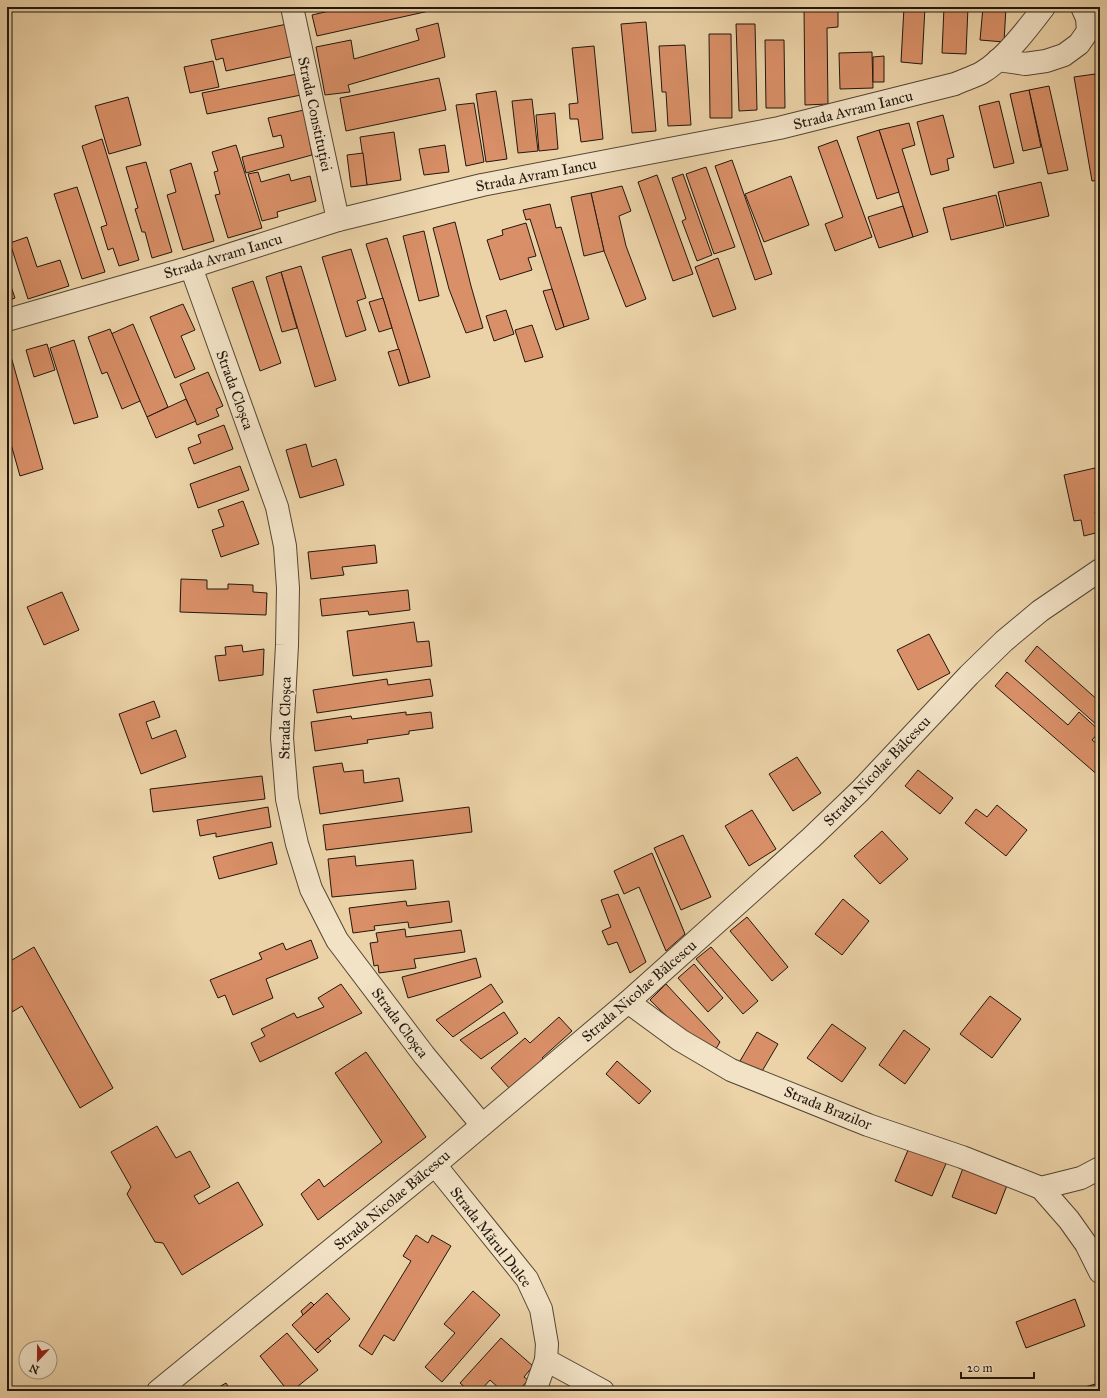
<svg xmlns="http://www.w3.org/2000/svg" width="1107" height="1398" font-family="'IM FELL Great Primer',serif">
	<rect width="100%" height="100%" fill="#ebd2a7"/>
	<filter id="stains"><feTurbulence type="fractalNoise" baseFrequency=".005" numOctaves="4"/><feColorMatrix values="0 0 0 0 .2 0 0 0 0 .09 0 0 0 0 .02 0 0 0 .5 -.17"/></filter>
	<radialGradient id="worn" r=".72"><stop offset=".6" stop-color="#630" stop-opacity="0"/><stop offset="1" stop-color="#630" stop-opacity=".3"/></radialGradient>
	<!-- building -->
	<g fill="#d98f67" stroke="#21170e">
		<path d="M346,7h82l1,4 -112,25 -5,-21z"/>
		<path d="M804,7h34v20l-11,1 1,76 -23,1z"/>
		<path d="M904,7h21l-3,57 -21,-2z"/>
		<path d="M944,7h24l-2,47 -24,-1z"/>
		<path d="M983,7h23l-2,35 -24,-2z"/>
		<path d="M646,22l10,109 -24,2 -11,-109z"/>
		<path d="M438,23l7,34 -97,28 2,7 -25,3 -9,-48 35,-7 3,19 65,-19 -3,-11z"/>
		<path d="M287,24l7,32 -68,15 -3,-13 -7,2 -5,-20z"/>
		<path d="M736,24h19l2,86 -18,1z"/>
		<path d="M709,34h22l1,84h-22z"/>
		<path d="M765,40h19l1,68h-19z"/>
		<path d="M685,45l6,80 -23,1 -2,-34h-4l-3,-46z"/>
		<path d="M594,46l9,93 -22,3 -3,-23h-8l-1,-15 9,-1 -6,-55z"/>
		<path d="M872,52l1,36 -33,1 -1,-36z"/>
		<path d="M884,56v26h-11v-25z"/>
		<path d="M213,61l6,26 -29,6 -6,-26z"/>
		<path d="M297,74l4,21 -94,19 -5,-21z"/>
		<path d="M1095,74l5,31v75l-8,1 -18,-104z"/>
		<path d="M439,78l7,32 -100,21 -6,-33z"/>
		<path d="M1049,86l19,84 -20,4 -19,-84z"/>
		<path d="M1029,90l12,57 -18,4 -13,-57z"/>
		<path d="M496,91l11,68 -21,3 -10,-68z"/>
		<path d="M128,97l13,48 -32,9 -14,-48z"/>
		<path d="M532,99l6,52 -20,2 -6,-52z"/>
		<path d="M999,101l15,62 -20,5 -15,-62z"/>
		<path d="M474,103l10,59 -18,4 -10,-61z"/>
		<path d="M304,110l8,45 -66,18 -4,-16 42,-10 -3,-12 -8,2 -5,-19z"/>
		<path d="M555,113l3,36 -19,2 -3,-36z"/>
		<path d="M943,115l11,42 -7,2 2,11 -18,5 -14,-53z"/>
		<path d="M909,123l6,22 -13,4 26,83 -15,5 -34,-107z"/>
		<path d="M879,130l20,62 -22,7 -20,-62z"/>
		<path d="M394,132l7,48 -34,5 -7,-48z"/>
		<path d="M102,139l37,121 -20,6 -6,-18 -5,2 -7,-23 6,-2 -25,-79z"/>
		<path d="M837,140l35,97 -37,14 -10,-27 18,-7 -25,-70z"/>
		<path d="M236,145l26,83 -34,10 -13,-43 5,-1 -6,-22 4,-1 -6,-19z"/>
		<path d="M445,145l4,27 -25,3 -5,-26z"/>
		<path d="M363,153l4,32 -16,2 -4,-32z"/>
		<path d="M732,160l40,114 -17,6 -40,-114z"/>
		<path d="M146,162l26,90 -20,6 -7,-26h-3l-7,-23 3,-1 -12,-41z"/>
		<path d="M191,163l23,78 -31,9 -16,-55 9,-3 -6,-22z"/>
		<path d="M706,167l29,80 -21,7 -28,-80z"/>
		<path d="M258,172l3,10 28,-8 2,7 19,-5 6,25 -39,11 1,5 -16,4 -14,-47z"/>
		<path d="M683,174l29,81 -15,6 -15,-40 4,-2 -14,-41z"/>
		<path d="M657,175l36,99 -20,7 -35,-99z"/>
		<path d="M791,176l18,49 -45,17 -19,-48z"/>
		<path d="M1041,182l8,34 -43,10 -8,-34z"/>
		<path d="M622,186l9,25 -12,5 7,30 20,53 -20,8 -22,-56 -13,-58z"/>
		<path d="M77,187l28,85 -23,7 -28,-85z"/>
		<path d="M591,193l13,58 -20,5 -13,-59z"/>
		<path d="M996,195l8,32 -53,13 -8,-32z"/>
		<path d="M550,204l6,24 5,-1 28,92 -25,8 -34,-108 -4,1 -3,-10z"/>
		<path d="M903,206l10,31 -34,11 -11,-31z"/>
		<path d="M455,222l16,64 12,42 -17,5 -17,-44 -16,-61z"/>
		<path d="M526,223l10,33 -8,2 4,12 -32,10 -13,-40 16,-5 -1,-5z"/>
		<path d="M424,231l15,65 -20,5 -16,-65z"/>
		<path d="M27,237l10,30 23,-7 9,26 -41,13 -18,-56z"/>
		<path d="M387,238l43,139 -21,6 -43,-139z"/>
		<path d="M351,249l15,49 -9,3 9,29 -20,7 -24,-80z"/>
		<path d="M718,258l18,51 -23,8 -18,-50z"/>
		<path d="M301,266l35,114 -21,7 -34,-115z"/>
		<path d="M281,272l16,56 -15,4 -16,-55z"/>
		<path d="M7,275l8,23 -8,3z"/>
		<path d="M253,281l28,82 -21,8 -28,-83z"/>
		<path d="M552,289l12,38 -8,3 -13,-39z"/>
		<path d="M383,298l9,30 -13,4 -10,-30z"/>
		<path d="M183,304l12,26 -14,6 14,33 -20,9 -25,-61z"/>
		<path d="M506,310l8,24 -20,7 -8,-25z"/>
		<path d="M133,324l35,83 -21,10 -36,-83z"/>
		<path d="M532,325l11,32 -18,5 -10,-32z"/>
		<path d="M110,329l30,72 -18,8 -15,-37 -5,2 -14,-37z"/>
		<path d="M74,340l24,77 -24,7 -24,-76z"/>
		<path d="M47,344l8,26 -21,7 -8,-27z"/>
		<path d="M399,349l10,34 -10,3 -11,-34z"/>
		<path d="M10,353l33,116 -23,7 -13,-46v-76z"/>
		<path d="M208,372l15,34 -7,3 3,7 -22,9 -17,-41z"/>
		<path d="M186,399l10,22 -40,17 -9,-21z"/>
		<path d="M224,425l9,24 -39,15 -6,-16 13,-5 -3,-8z"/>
		<path d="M306,444l6,23 24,-8 8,26 -44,13 -14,-48z"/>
		<path d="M240,466l9,24 -51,18 -8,-24z"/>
		<path d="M1095,468l5,22v20l-5,2 4,20 -15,4 -3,-16 -7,1 -10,-46z"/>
		<path d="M243,501l16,43 -38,13 -9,-27 12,-4 -6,-16z"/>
		<path d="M375,545l2,18 -35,4 2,8 -33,4 -3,-27z"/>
		<path d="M181,579l26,1v9h21v-5l25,1v7l14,1 -1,22 -86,-3z"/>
		<path d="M408,590l2,20 -41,5 -1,-4 -46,5 -2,-17z"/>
		<path d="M62,592l17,38 -35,15 -17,-38z"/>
		<path d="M414,622l3,20 12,-1 3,25 -79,10 -6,-45z"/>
		<path d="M929,634l21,39 -32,17 -21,-40z"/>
		<path d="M242,645l1,7 21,-3 -1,26 -44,6 -4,-25 11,-1 -1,-8z"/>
		<path d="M1037,646l63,56v22l-2,2 -73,-65z"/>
		<path d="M1007,672l61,53 11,-13 21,19 -8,9 8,6v31l-105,-91z"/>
		<path d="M387,679l1,6 42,-6 3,17 -116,17 -4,-23z"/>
		<path d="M154,701l6,16 -14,5 6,17 24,-9 10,27 -45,17 -22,-60z"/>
		<path d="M406,712v3l25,-3 2,16 -24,3v3l-42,6 1,3 -53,8 -4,-29 40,-6 1,3z"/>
		<path d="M797,757l24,36 -28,18 -24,-37z"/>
		<path d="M342,763l2,9 19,-2 1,13 35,-5 4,23 -83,13 -7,-47z"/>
		<path d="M918,770l35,28 -13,16 -35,-28z"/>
		<path d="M262,776l3,23 -112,13 -3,-23z"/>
		<path d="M997,805l30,25 -21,26 -41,-33 11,-14 11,8z"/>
		<path d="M268,807l3,20 -55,10v-4l-16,3 -3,-16z"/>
		<path d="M469,807l3,25 -146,18 -3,-25z"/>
		<path d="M752,810l24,39 -27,17 -24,-40z"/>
		<path d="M882,831l26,28 -28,25 -26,-28z"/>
		<path d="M683,835l28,62 -30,13 -27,-62z"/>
		<path d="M272,842l5,22 -58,15 -6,-22z"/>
		<path d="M652,853l33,81 -19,17 -27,-64 -15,7 -10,-23z"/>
		<path d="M355,856l1,10 57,-6 3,29 -84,8 -4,-38z"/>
		<path d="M618,894l28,68 -16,11 -13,-31 -9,3 -6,-14 9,-4 -10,-27z"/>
		<path d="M843,899l26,22 -27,34 -27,-21z"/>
		<path d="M406,901l1,5 42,-5 3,21 -43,6 -1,-6 -34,4 1,4 -22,3 -4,-25z"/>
		<path d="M747,917l41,50 -16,14 -42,-50z"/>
		<path d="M405,929l1,8 55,-7 4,22 -51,7 2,9 -37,5 -1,-8 -4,1 -4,-23 8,-1 -2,-9z"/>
		<path d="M311,940l7,18 -52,21 7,19 -40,17 -8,-20 -7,3 -8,-18 52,-21 -3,-6 24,-10 3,7z"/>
		<path d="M34,947l79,141 -33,20 -58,-102 -15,9v-52z"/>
		<path d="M711,947l47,54 -15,13 -47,-55z"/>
		<path d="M476,958l5,19 -73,21 -6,-21z"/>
		<path d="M694,964l29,34 -15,14 -30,-34z"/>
		<path d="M341,984l21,29 -102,49 -9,-19 14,-7 -4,-7 33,-16 3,5 27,-11 -6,-9z"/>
		<path d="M491,984l12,18 -50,35 -17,-17z"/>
		<path d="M666,984l54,58 -6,10 -26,-15 -38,-37z"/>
		<path d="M990,996l31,23 -29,39 -32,-24z"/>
		<path d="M504,1012l14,21 -37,26 -21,-19z"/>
		<path d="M559,1017l13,14 -30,27 2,2 -33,30 -20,-22 34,-30 5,5z"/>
		<path d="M832,1024l34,24 -24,34 -35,-24z"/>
		<path d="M904,1030l26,19 -25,35 -26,-19z"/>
		<path d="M757,1032l21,12 -17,29 -21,-12z"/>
		<path d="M366,1052l60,85 -108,83 -17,-26 18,-15 5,8 58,-45 -47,-69z"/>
		<path d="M617,1061l34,30 -12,13 -33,-30z"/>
		<path d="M157,1126l19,32 14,-7 20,36 -16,9 5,8 39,-22 25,43 -81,50 -19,-32 -8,-1 -28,-48 4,-7 -20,-35z"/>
		<path d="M911,1143l37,16 -16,37 -37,-15z"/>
		<path d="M965,1163l44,17 -13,34 -44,-17z"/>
		<path d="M416,1235l12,8 4,-8 19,11 -57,95 -10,-6 -12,20 -13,-9 52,-85 -8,-5z"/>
		<path d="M473,1291l27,24 -58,67 -17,-15 30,-34 -11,-9z"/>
		<path d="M327,1293l23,26 -35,31 -23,-25z"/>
		<path d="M1075,1299l10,27 -59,22 -10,-26z"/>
		<path d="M311,1302l3,3 -11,10 -2,-4z"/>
		<path d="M287,1333l31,37 -26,21h-4l-28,-35z"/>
		<path d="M328,1338l3,3 -13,12 -3,-3z"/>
		<path d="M501,1338l32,28 -9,11 4,3 -7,8 4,3h-23l-12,-11 -10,11h-11l-9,-8z"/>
		<path d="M226,1383l5,8h-19z"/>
		<path d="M1099,1383l1,8h-30z"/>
	</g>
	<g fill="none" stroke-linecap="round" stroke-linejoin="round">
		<defs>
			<g id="minor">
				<path d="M292,7l46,213"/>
				<path d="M998,60l27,4 21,-3 18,-6 15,-11 9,-13 -1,-13 -5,-11"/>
				<path d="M191,267l86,240 8,39 3,42 -1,57 -5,93 5,61 10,45 14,45 26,51 87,115 58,70"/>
				<path d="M7,320l184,-53 147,-47 144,-35 297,-57 176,-44c9,-4 18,-7 26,-11 23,-13 47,-45 63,-66"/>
				<path d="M628,1002l52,38 51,30 137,55 94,32 79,31 28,32 17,24 14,28"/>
				<path d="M435,1165l92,114 14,30 6,35 -1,16 -11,31"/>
				<path d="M1041,1188l40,-10 19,-10"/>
				<path d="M546,1360l57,31"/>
				<path d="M158,1391l277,-226 193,-163 183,-164 49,-47 109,-116 35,-34 36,-30 60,-41"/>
			</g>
		</defs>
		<!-- minor casing -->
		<use href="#minor" stroke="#544634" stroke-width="24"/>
		<!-- minor -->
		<use href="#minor" stroke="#f2e2c6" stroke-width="22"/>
	</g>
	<g text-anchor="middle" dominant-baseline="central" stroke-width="3" stroke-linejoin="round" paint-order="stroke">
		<!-- street labels -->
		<g font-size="15" fill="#21170e" stroke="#f2e2c6">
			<text transform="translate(853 110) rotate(-14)">Strada Avram Iancu</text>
			<text transform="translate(315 114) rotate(78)">Strada Constituției</text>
			<text transform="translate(536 175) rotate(-11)">Strada Avram Iancu</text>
			<text transform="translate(223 256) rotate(-17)">Strada Avram Iancu</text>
			<text transform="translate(235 390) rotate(70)">Strada Cloșca</text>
			<text transform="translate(285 718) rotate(-89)">Strada Cloșca</text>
			<text transform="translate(877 771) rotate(-46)">Strada Nicolae Bălcescu</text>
			<text transform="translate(639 991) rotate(-41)">Strada Nicolae Bălcescu</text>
			<text transform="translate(400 1023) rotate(53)">Strada Cloșca</text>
			<text transform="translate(828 1108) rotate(22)">Strada Brazilor</text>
			<text transform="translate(392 1200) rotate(-40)">Strada Nicolae Bălcescu</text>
			<text transform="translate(491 1237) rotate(52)">Strada Mărul Dulce</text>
		</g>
	</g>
	<!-- margin -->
	<rect width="1107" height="1398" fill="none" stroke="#ebd2a7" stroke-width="24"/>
	<rect x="8" y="8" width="1091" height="1382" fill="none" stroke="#21170e" stroke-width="2"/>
	<rect x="12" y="12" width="1083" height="1374" fill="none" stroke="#21170e"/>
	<!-- north arrow -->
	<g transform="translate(38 1360) rotate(202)"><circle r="19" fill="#f2e2c6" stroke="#9e917c"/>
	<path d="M0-3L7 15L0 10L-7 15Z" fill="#8f2418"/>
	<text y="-6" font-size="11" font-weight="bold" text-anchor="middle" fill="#21170e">N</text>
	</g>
	<!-- scale -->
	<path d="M961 1372v6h73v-6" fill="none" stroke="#21170e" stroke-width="2"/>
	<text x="967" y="1372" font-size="12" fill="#21170e" stroke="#f2e2c6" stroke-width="3" paint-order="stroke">20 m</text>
	<rect width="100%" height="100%" filter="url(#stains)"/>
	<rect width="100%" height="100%" fill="url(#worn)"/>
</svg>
